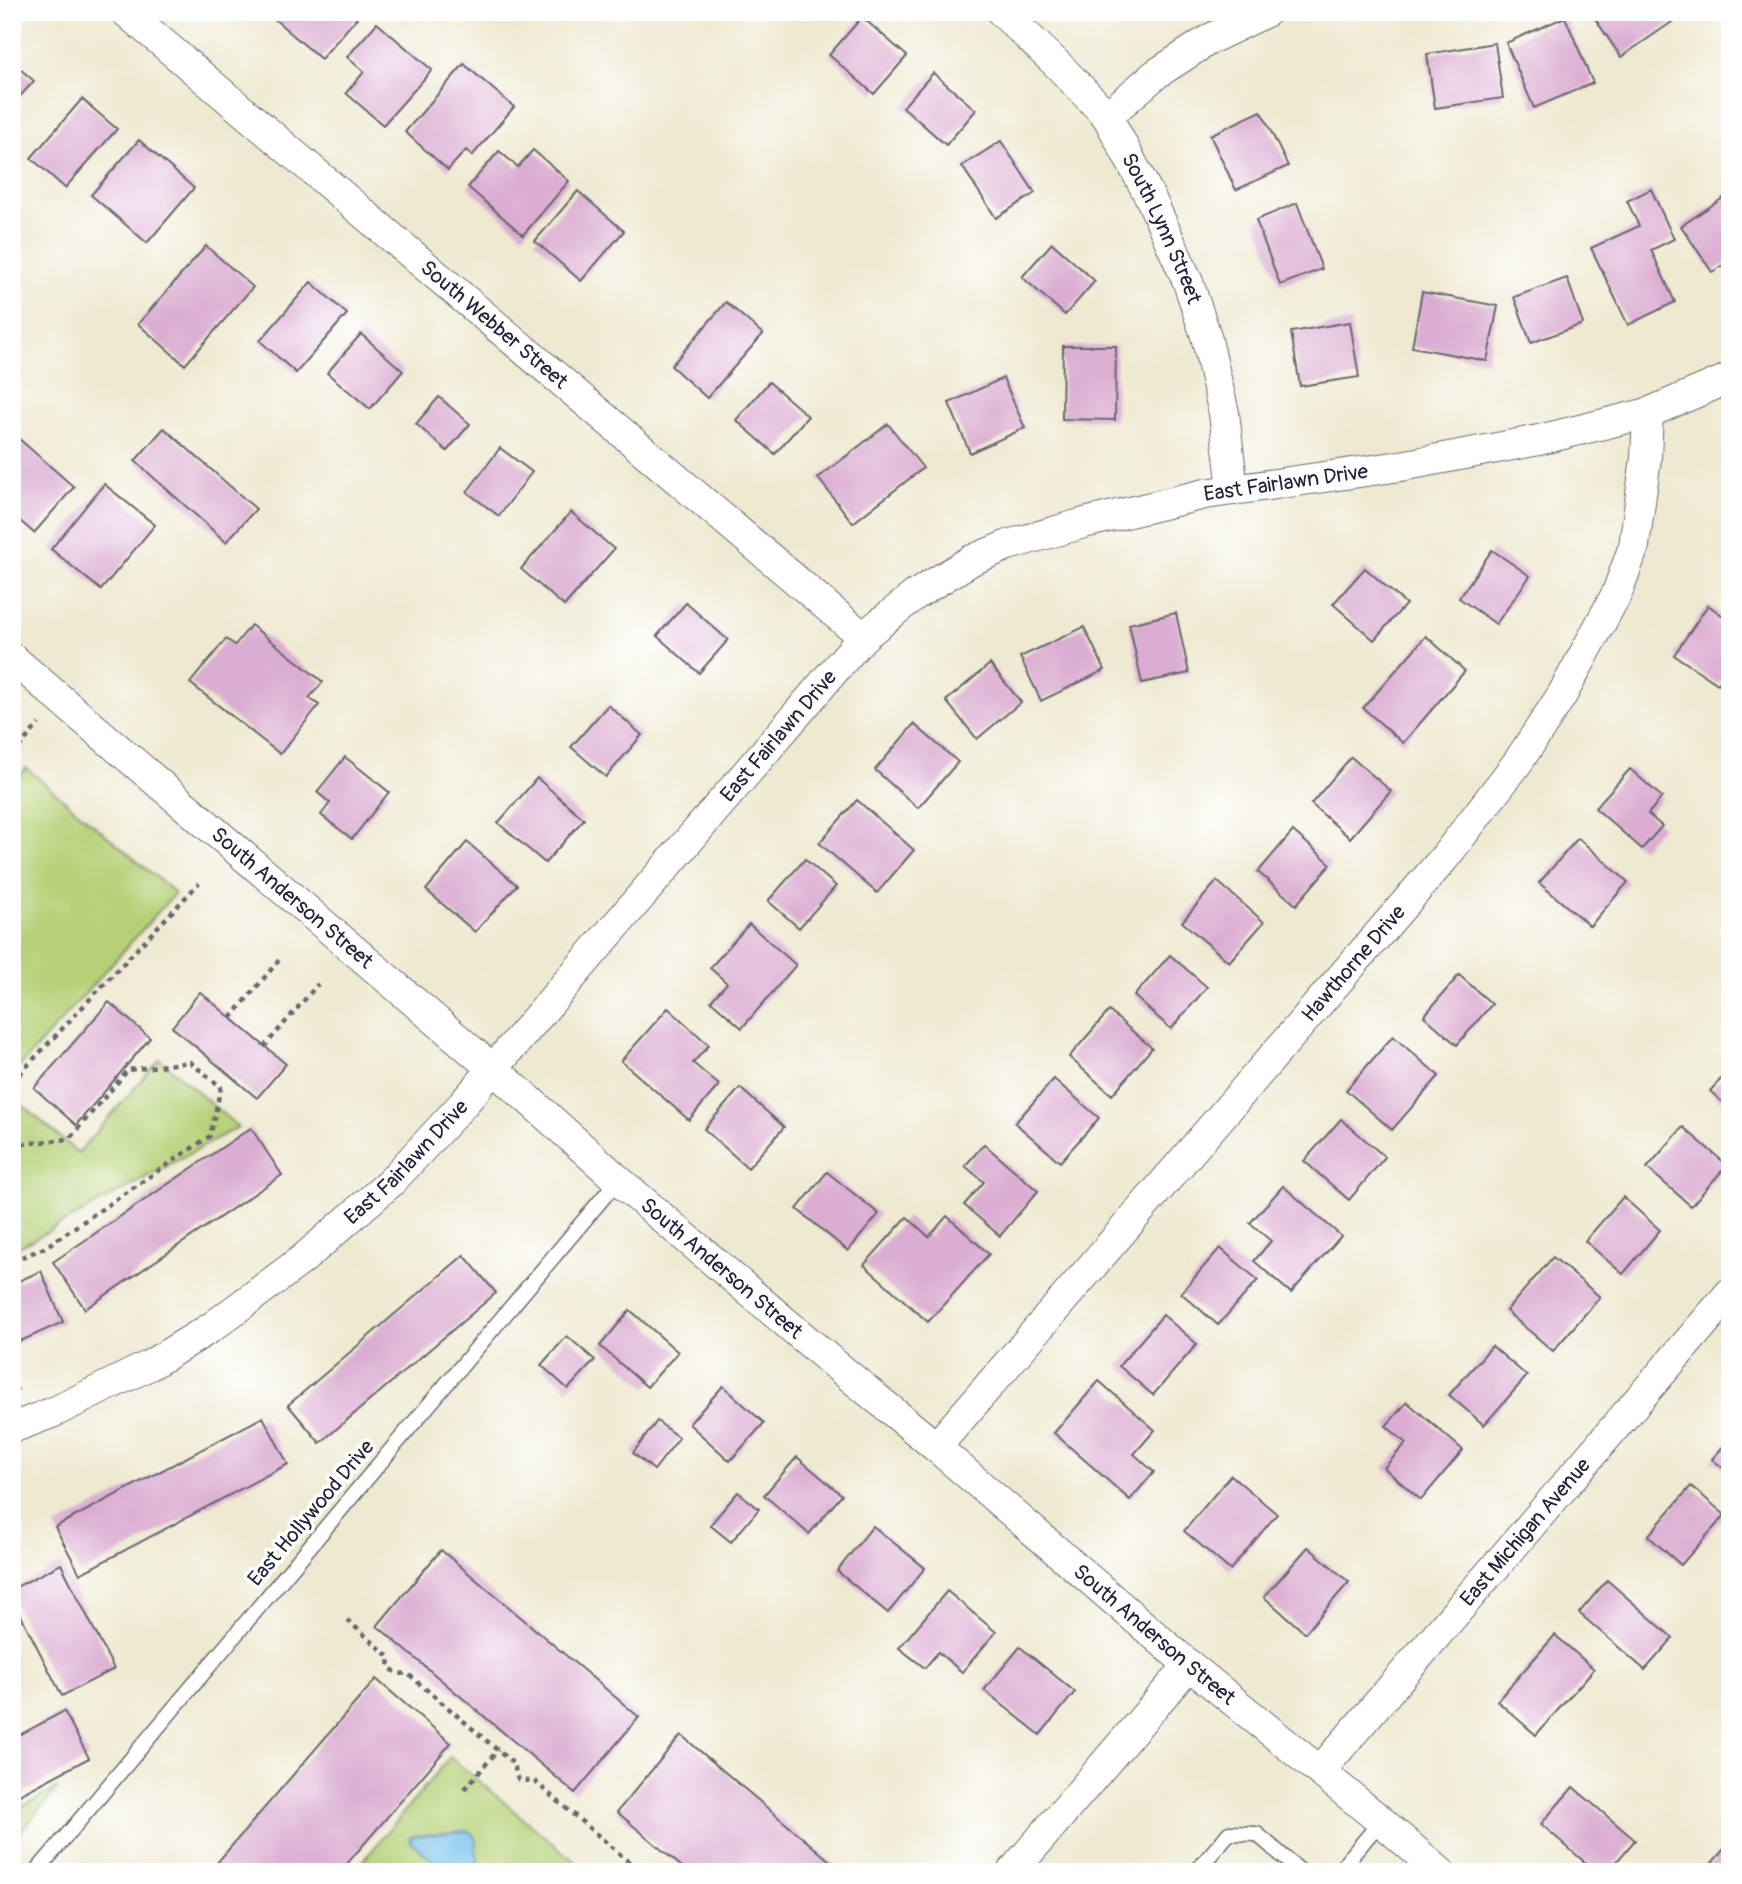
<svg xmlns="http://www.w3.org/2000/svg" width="1742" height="1884" font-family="Pangolin,sans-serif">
	<rect width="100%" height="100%" fill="#fff"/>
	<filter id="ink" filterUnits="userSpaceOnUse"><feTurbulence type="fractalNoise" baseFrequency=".0143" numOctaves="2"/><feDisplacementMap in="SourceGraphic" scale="14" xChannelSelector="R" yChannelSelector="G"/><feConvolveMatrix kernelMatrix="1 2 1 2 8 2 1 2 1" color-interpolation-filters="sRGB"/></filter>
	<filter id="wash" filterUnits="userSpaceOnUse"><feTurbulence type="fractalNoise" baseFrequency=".00686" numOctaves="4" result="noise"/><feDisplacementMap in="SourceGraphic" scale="28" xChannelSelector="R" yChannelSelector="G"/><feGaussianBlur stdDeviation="1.57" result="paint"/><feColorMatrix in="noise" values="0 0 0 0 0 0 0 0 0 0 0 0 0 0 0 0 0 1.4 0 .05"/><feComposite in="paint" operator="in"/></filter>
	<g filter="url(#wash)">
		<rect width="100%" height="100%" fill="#eee9d0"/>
		<!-- green -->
		<g fill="#b5d076" stroke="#6c7958" stroke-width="2">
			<path d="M26,768l149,125 -160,179 -3,-3v-284z"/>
			<path d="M160,1059l78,68 -226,124v-141l7,-8 59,51z"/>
			<path d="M450,1757l137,115h-233z"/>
			<path d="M58,1788l-46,53v-29z"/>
		</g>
		<!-- water -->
		<path fill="#71bfeb" stroke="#4a7093" stroke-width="2" d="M466,1831l6,2 3,5 4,34h-33l-34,-29 -2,-5 3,-2z"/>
		<g id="blocks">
			<!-- building -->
			<g fill="#dbadd2">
				<path d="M278,12h84l-41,47 -48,-41z"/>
				<path d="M1594,12h72l6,10 -51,35 -29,-43z"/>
				<path d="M862,17l45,39 -33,38 -45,-39z"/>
				<path d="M1565,17l28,66 -59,25 -28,-65z"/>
				<path d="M377,23l55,47 -49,55 -37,-32 18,-21 -17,-15z"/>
				<path d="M1495,43l8,55 -68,10 -8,-54z"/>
				<path d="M12,62l22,19 -22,24z"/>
				<path d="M464,64l50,43 -42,49 -6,-6 -18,20 -43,-38z"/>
				<path d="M933,73l43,37 -30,35 -43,-38z"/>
				<path d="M82,99l35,30 -52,59 -34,-30z"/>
				<path d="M1261,111l27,55 -52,24 -26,-55z"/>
				<path d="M139,140l55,48 -47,55 -56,-48z"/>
				<path d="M1001,141l34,52 -39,25 -34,-52z"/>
				<path d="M533,150l36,31 -46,54 -55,-48 31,-36 19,16z"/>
				<path d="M1651,189l23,50 -23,11 24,52 -47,23 -37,-77 48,-22 -12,-25z"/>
				<path d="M578,191l46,40 -43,50 -46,-40z"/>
				<path d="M1729,194l1,67 -18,11 -31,-46z"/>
				<path d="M1297,203l25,66 -42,16 -24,-65z"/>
				<path d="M1052,243l43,38 -30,34 -43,-38z"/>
				<path d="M206,246l47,41 -68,78 -47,-41z"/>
				<path d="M1567,278l16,46 -52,19 -17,-46z"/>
				<path d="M311,282l36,32 -51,59 -36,-32z"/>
				<path d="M1422,292l76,14 -11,55 -75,-14z"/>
				<path d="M726,302l37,32 -56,64 -36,-32z"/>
				<path d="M1350,322l9,55 -59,9 -9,-54z"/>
				<path d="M361,334l42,37 -33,38 -43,-36z"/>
				<path d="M1063,346h53l-1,74 -53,-1z"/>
				<path d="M1003,378l22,50 -55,25 -21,-50z"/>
				<path d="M769,382l39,34 -33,38 -39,-34z"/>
				<path d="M439,397l31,27 -23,27 -31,-27z"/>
				<path d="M888,424l35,44 -70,55 -35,-45z"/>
				<path d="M164,428l92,81 -30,33 -91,-81z"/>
				<path d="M17,437l57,50 -40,46 -22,-19v-71z"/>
				<path d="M500,448l32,24 -33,44 -32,-24z"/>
				<path d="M104,484l51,41 -54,65 -50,-41z"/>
				<path d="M571,512l43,37 -50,57 -43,-37z"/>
				<path d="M1492,550l38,26 -34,48 -37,-26z"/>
				<path d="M1365,568l41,36 -32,36 -41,-36z"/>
				<path d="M686,603l42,37 -29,33 -42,-37z"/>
				<path d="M1708,605l22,16v45l-12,18 -44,-29z"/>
				<path d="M1176,613l13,60 -47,10 -13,-59z"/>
				<path d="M251,625l72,57 -14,16 10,7 -39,49 -90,-71 36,-44 9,6z"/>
				<path d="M1084,627l21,43 -64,31 -21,-44z"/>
				<path d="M1426,636l39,35 -62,72 -40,-35z"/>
				<path d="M990,664l31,38 -44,37 -31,-38z"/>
				<path d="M608,705l34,30 -36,42 -35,-30z"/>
				<path d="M914,724l44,38 -40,46 -43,-38z"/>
				<path d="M345,757l44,35 -37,47 -31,-24 9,-12 -13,-11z"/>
				<path d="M1351,757l40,34 -41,47 -39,-34z"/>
				<path d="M1630,769l32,28 -14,17 14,12 -20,23 -47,-41z"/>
				<path d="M537,778l47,41 -39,44 -47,-40z"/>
				<path d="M857,800l57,50 -37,43 -58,-50z"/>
				<path d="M1293,831l38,33 -35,41 -38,-33z"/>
				<path d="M1578,838l50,44 -38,44 -51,-43z"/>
				<path d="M467,842l50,43 -42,47 -49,-42z"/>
				<path d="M805,859l31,27 -37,42 -31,-27z"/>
				<path d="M1217,881l47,41 -35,40 -47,-40z"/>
				<path d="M749,924l47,41 -54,63 -31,-27 16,-18 -17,-15z"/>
				<path d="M1170,955l37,32 -36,42 -37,-33z"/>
				<path d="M1459,975l33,29 -35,41 -33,-29z"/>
				<path d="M200,992l86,72 -29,34 -85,-71z"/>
				<path d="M109,1002l41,36 -74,87 -42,-37z"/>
				<path d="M668,1008l41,37 -16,18 26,22 -30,35 -68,-59z"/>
				<path d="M1109,1011l43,37 -40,47 -43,-38z"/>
				<path d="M1393,1036l46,40 -47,54 -46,-40z"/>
				<path d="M1730,1069v40l-20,-18z"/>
				<path d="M1054,1079l45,39 -39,44 -45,-39z"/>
				<path d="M740,1088l44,39 -36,41 -44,-39z"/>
				<path d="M1341,1119l44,38 -36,43 -45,-39z"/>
				<path d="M1683,1127l44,38 -36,41 -44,-38z"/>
				<path d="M251,1128l31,47 -197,134 -32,-47z"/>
				<path d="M984,1144l54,47 -38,45 -36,-31 20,-23 -19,-16z"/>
				<path d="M827,1172l52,42 -31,37 -51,-42z"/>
				<path d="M1283,1186l58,50 -50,57 -37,-32 17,-20 -21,-18z"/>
				<path d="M1623,1197l37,33 -37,44 -38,-33z"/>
				<path d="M947,1216l42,38 -61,68 -64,-57 43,-48 22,20z"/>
				<path d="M1220,1248l38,32 -40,45 -37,-32z"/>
				<path d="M464,1255l32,38 -176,150 -32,-38z"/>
				<path d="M1553,1257l47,40 -47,54 -47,-40z"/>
				<path d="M41,1271l22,51 -51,23v-61z"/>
				<path d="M630,1310l48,42 -31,35 -47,-41z"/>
				<path d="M1163,1315l34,29 -44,51 -34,-29z"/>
				<path d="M567,1336l28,24 -27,29 -27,-24z"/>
				<path d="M1492,1346l35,30 -43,49 -35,-30z"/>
				<path d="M1099,1381l56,49 -21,24 20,18 -24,28 -76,-67z"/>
				<path d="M723,1386l41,37 -34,38 -41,-37z"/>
				<path d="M1407,1402l56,48 -42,50 -37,-32 22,-25 -20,-17z"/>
				<path d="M263,1417l25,47 -208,110 -25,-47z"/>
				<path d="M657,1421l22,17 -25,32 -21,-17z"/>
				<path d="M1730,1439v35l-18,-15z"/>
				<path d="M797,1457l45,38 -33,39 -45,-39z"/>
				<path d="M1231,1475l46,39 -47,56 -46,-39z"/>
				<path d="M1691,1486l34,29 -44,50 -33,-29z"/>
				<path d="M738,1492l21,17 -28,33 -21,-17z"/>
				<path d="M873,1526l52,42 -37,45 -51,-42z"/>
				<path d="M1308,1547l41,35 -44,51 -41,-36z"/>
				<path d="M441,1550l198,167 -64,76 -198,-167z"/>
				<path d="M61,1564l53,105 -52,27 -50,-98v-9z"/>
				<path d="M1607,1580l66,58 -28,32 -66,-57z"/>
				<path d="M947,1591l49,41 -34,40 -24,-20 -13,16 -26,-20z"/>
				<path d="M1555,1635l39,34 -58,66 -39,-34z"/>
				<path d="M1020,1647l55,45 -35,43 -56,-45z"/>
				<path d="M376,1679l75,64 -111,129h-131z"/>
				<path d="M64,1711l25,47 -77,41v-60z"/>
				<path d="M681,1735l162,137h-155l-71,-60z"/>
				<path d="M1573,1787l62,53 -27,32h-12l-55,-48z"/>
				<path d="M1730,1842v30h-26z"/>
			</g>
		</g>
	</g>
	<g filter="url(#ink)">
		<use href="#blocks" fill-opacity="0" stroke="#69686f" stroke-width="2"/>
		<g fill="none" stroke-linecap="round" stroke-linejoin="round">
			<defs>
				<g id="lane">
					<path d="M36,1872l582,-692"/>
					<path d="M1196,1872l33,-39 28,1 44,38"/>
					<path d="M1338,1872l43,-51"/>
				</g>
				<g id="street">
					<path id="s1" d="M126,12l737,625"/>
					<path id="s2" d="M1002,12l57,54 48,50 44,83 37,83 18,54 18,77 9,77"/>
					<path d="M1107,116l49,-42 54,-35 56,-27"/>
					<path id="s3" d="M12,658l516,441 90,81 213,181 105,86 253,218 192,156 59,51"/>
					<path id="s4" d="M12,1428l42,-16 96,-47 62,-38 91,-68 88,-77 72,-78 400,-467 52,-42 57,-35 36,-15 76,-22 121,-29 196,-28 138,-26 109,-27 82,-35"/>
					<path id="s5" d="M936,1447l509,-590 73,-95 44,-67 55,-102 17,-47 12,-88 2,-45"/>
					<path id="s6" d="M1320,1771l410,-478"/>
					<path d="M1012,1872l177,-207"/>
				</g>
			</defs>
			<!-- lane casing -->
			<use href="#lane" stroke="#69686f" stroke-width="17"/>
			<!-- street casing -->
			<use href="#street" stroke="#69686f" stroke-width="32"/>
			<!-- path -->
			<g stroke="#69686f" stroke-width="4.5" stroke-dasharray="5 5" stroke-linecap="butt">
				<path d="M12,755l27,-31"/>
				<path d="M231,1018l48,-58"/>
				<path d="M264,1047l54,-63"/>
				<path d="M12,1079l2,1 185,-197"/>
				<path d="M12,1145l57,-6 59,-69 62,-8 31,25 -11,49 -166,112 -32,13"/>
				<path d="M12,1379l5,12"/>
				<path d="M347,1620l43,37 -1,10c6,5 10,8 18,6l108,92c0,15 4,18 18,15l108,92"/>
				<path d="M465,1789l33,-39"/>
			</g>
			<!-- lane -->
			<use href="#lane" stroke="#fff" stroke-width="14"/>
			<!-- street -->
			<use href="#street" stroke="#fff" stroke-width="30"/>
		</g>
	</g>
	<g text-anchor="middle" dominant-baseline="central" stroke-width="7" stroke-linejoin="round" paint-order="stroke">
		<!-- street labels -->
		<g font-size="21" fill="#22223b" stroke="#fff">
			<text stroke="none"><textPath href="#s2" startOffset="273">South Lynn Street</textPath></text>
			<text stroke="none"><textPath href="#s1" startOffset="483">South Webber Street</textPath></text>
			<text stroke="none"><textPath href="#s4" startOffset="1634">East Fairlawn Drive</textPath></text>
			<text stroke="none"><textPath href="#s4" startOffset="1046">East Fairlawn Drive</textPath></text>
			<text stroke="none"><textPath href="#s3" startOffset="369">South Anderson Street</textPath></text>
			<text stroke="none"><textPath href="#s5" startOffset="639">Hawthorne Drive</textPath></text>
			<text stroke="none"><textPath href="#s4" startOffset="480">East Fairlawn Drive</textPath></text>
			<text stroke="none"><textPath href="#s3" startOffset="936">South Anderson Street</textPath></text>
			<text transform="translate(311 1513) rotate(-50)">East Hollywood Drive</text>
			<text stroke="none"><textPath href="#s6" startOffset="315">East Michigan Avenue</textPath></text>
			<text stroke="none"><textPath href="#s3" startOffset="1503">South Anderson Street</textPath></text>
		</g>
	</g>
	<!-- margin -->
	<rect width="1742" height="1884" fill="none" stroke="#fff" stroke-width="42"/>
</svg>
